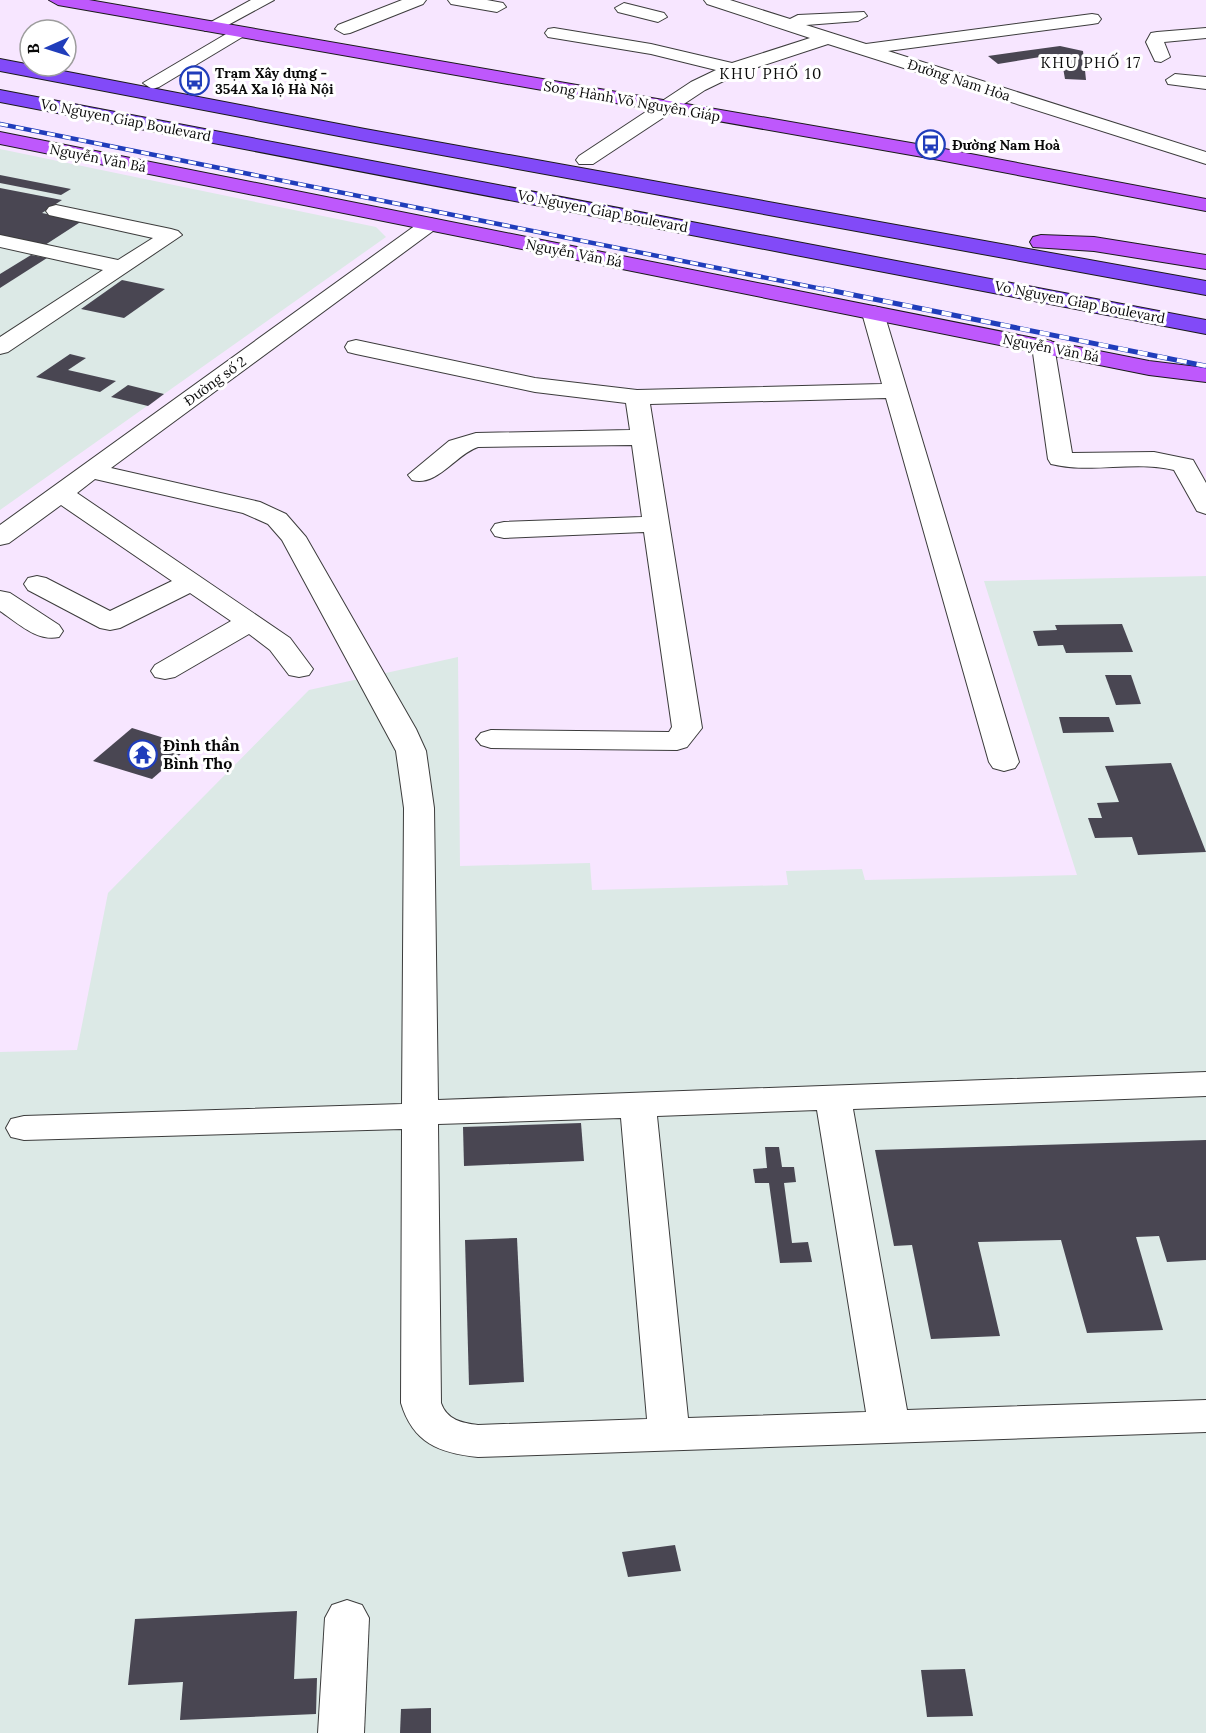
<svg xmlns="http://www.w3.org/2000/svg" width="1206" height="1733" font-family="Lora,serif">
	<rect width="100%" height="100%" fill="#f7e6ff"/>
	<!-- industrial -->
	<g fill="#dce9e6">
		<path d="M0,149l376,78 10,10 -386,273z"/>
		<path d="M1206,576v1157h-1206v-681l77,-2 31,-157 201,-203 149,-33 2,209 130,-3 2,27 196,-5 -2,-14 76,-2 3,11 212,-5 -93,-294z"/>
	</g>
	<!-- building -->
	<g fill="#494652">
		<path d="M1060,46l23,5 3,29 -21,-1 -3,-17 -22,-5 -42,7 -10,-8z"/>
		<path d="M0,175l71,14 -10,6 -61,-12z"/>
		<path d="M0,188l62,12 -20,13 40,8 -37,24 -45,-9z"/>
		<path d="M31,255l16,3 -47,30v-14z"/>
		<path d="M122,280l43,9 -41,29 -43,-9z"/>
		<path d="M70,354l16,4 -18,12 48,11 -16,11 -64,-15z"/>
		<path d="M128,385l36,9 -16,12 -37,-9z"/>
		<path d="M1122,624l11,28 -67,1 -3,-8 -25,1 -5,-15 24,-1 -2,-5z"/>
		<path d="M1105,675h26l10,29 -25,1z"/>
		<path d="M1059,717h50l5,15 -51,1z"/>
		<path d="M132,728l58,18 -38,33 -59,-18z"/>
		<path d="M1171,763l35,89 -68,3 -6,-18 -37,1 -7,-20h14l-5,-15 22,-1 -14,-36z"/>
		<path d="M581,1123l3,38 -120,5 -1,-39z"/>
		<path d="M1206,1140v120l-39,2 -8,-26 -23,1 27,93 -76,3 -26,-93 -83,2 22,94 -69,3 -19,-94 -18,1 -19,-96z"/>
		<path d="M765,1147h14l3,20h12l2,15 -12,1 8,60 16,-1 4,20 -32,1 -11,-80h-14l-2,-14 14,-1z"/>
		<path d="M517,1238l7,144 -55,3 -4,-145z"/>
		<path d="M675,1545l6,26 -53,6 -6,-25z"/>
		<path d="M297,1611l-3,68 23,-1 -1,36 -136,6 3,-38 -55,3 7,-66z"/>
		<path d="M965,1669l8,47 -46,1 -6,-47z"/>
		<path d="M431,1708v25h-31l1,-24z"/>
	</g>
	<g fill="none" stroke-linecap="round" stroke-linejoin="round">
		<defs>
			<g id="minor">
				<path d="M251,0h23l-57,31h-12l-3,-4z"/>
				<path d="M402,0h24l-3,4 -73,29 -6,1 -9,-5 3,-4z"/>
				<path d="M448,0h39l16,3 3,4 -9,5 -46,-8z"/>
				<path d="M704,0h26l60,19 8,-4 66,-3 3,4 -9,5 -52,4 60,19 226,-30 6,1 3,4 -3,4 -6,1 -204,27 318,101v12l-378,-120 -88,29 -35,17 -112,74h-14l-3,-4 3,-4 112,-74 25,-12 -65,-16 -97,-16 -6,-1 -3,-4 3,-4 6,-1 97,16 81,19 78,-25 -103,-34z"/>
				<path d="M624,3l40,10 3,4 -9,5 -40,-10 -3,-4z"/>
				<path d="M238,27l9,5 -3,4 -85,51 -7,2 -9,-6z"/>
				<path d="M1206,28v10l-42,4 6,15 -9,5 -6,-1 -9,-19 5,-9 6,-1z"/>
				<path d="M1175,74l31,3v12l-38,-5 -2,-4z"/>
				<path d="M56,205l115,24 7,2 4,4 -174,117 -8,2v-17l103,-67 -103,-23v-12l118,25 35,-22 -104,-23 -3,-4 3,-4z"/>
				<path d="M430,218l7,2 3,4 -3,4 -326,240 149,34 26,12 20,23 110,192 10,22 8,57 4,292 768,-28v24l-353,13 54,301 299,-10v32l-728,25c-39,-4 -65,-14 -77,-54l1,-274 -378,11 -13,-3 -5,-9 5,-9 13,-3 378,-12 2,-296 -8,-57 -114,-211 -14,-16 -25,-11 -148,-34 -18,14 213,145 23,31 -4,6 -10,2 -10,-2 -19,-25 -21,-16 -74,43 -10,2 -10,-2 -4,-6 4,-6 76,-44 -41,-28 -70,35 -10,2 -10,-2 -72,-38 -4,-6 4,-6 9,-2 9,2 64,33 62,-30 -111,-76 -52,38 -9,2v-20l423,-305zM817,1110l49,302 -178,6 -31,-302zM621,1118l26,301 -169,6c-16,-2 -31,-5 -37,-22l-3,-279z"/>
				<path d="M873,306l8,2 3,5 135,449 -4,6 -11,3 -11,-3 -4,-6 -103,-364 -236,6 52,324 -15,19 -10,3 -186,-2 -10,-3 -5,-6 5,-6 10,-3 178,2 3,-5 -28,-195 -140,6 -9,-2 -4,-6 4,-6 9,-2 138,-5 -10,-72 -154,2c-23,8 -41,40 -66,33l-4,-5 41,-34 27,-8 154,-3 -4,-27 -91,-11 -179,-38 -8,-2 -3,-5 3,-5 8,-2 179,38 102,12 245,-6 -20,-71 3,-5z"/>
				<path d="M1043,339l8,2 3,5 18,107 82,-1 39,8 13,23v31l-9,-3 -23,-41c-40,-10 -82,4 -123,-6l-3,-5 -16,-113 3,-5z"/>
				<path d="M0,591l10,2 49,32 4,6 -4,6c-22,5 -41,-14 -59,-26z"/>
				<path d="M347,1600l15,5 7,13 -5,115h-46l7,-115 7,-13z"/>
			</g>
			<g id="major">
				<path d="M49,0h40l845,147 272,52v12l-272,-52 -876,-154z"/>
				<path d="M0,132l1149,229 57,7v14l-57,-7 -1149,-231z"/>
				<path d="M1041,235l53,2 112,18v14l-112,-18 -61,-4 -3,-5 3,-5z"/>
			</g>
			<g id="highway">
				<path d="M0,59l365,70 841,152v14l-841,-154 -365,-70z"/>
				<path d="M0,90l1206,230v14l-1206,-232z"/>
			</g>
		</defs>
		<!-- minor casing -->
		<use href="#minor" stroke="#3c3c3c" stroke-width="2"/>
		<!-- major casing -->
		<use href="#major" stroke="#1a1a1a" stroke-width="2"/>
		<!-- highway casing -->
		<use href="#highway" stroke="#1a1a1a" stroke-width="2"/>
		<!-- minor -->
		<use href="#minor" fill="#fff" fill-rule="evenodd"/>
		<!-- major -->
		<use href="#major" fill="#be58fc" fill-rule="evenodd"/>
		<!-- highway -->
		<use href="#highway" fill="#824af8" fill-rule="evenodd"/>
		<defs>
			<path id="rail-far1" d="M0,124l832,167"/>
			<path id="rail" d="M824,289l382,77"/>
		</defs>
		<!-- rail-far1 casing -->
		<use href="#rail-far1" stroke="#203dbb" stroke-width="4.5"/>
		<!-- rail casing -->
		<use href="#rail" stroke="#203dbb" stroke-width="5"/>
		<!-- rail-far1 -->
		<use href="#rail-far1" stroke="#fff" stroke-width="3" stroke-dasharray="8" stroke-linecap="butt"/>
		<!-- rail -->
		<use href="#rail" stroke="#fff" stroke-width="4" stroke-dasharray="10" stroke-linecap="butt"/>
	</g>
	<!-- icons -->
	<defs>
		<symbol id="bus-ring" viewBox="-11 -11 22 22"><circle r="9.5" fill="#fff" stroke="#203dbb" stroke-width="1.5"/><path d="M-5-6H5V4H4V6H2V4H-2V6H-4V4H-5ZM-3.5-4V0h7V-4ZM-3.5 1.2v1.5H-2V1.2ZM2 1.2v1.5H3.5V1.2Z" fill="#203dbb"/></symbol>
		<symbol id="temple-ring" viewBox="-11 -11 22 22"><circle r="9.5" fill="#fff" stroke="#203dbb" stroke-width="1.5"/><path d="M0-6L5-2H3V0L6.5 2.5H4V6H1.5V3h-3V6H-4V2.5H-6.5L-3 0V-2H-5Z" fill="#203dbb"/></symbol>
	</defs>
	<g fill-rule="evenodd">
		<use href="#bus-ring" x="178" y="64" width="33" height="33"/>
		<use href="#bus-ring" x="914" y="128" width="33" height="33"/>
		<use href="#temple-ring" x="126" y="738" width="33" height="33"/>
	</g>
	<g text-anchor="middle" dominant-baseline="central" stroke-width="6" stroke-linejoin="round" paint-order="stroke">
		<!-- far-poi labels -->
		<g font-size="14" font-weight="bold" fill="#090909" stroke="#fff" text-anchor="start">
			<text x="215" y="73">Trạm Xây dựng -<tspan x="215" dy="16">354A Xa lộ Hà Nội</tspan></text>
			<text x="952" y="145">Đường Nam Hoà</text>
		</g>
		<!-- far-street labels -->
		<g font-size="14" fill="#090909" stroke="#fff">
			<text transform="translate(959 80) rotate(18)">Đường Nam Hòa</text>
			<text transform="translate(632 101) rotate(10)">Song Hành Võ Nguyên Giáp</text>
			<text transform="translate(126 120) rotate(11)">Vo Nguyen Giap Boulevard</text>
			<text transform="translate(98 158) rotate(11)">Nguyễn Văn Bá</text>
			<text transform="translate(603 211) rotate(11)">Vo Nguyen Giap Boulevard</text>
			<text transform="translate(574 253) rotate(11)">Nguyễn Văn Bá</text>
			<text transform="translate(1080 302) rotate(11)">Vo Nguyen Giap Boulevard</text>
			<text transform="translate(1051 348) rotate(11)">Nguyễn Văn Bá</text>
			<text transform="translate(215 381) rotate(-36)">Đường số 2</text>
		</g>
		<!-- far-neighbourhood labels -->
		<g font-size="15" letter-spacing="1.5" fill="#090909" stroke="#fff">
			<text x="1091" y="62">KHU PHỐ 17</text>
			<text x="771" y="73">KHU PHỐ 10</text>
		</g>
		<!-- poi labels -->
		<g font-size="16" font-weight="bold" fill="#090909" stroke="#fff" text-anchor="start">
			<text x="163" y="745">Đình thần<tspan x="163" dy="18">Bình Thọ</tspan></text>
		</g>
	</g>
	<!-- north arrow -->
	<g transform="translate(48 48) rotate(267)"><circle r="28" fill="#ffffff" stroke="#9d9d9d" stroke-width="1.5"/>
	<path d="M0-4.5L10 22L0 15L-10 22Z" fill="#203dbb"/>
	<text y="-9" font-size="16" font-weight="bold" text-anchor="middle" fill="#090909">B</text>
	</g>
</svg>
